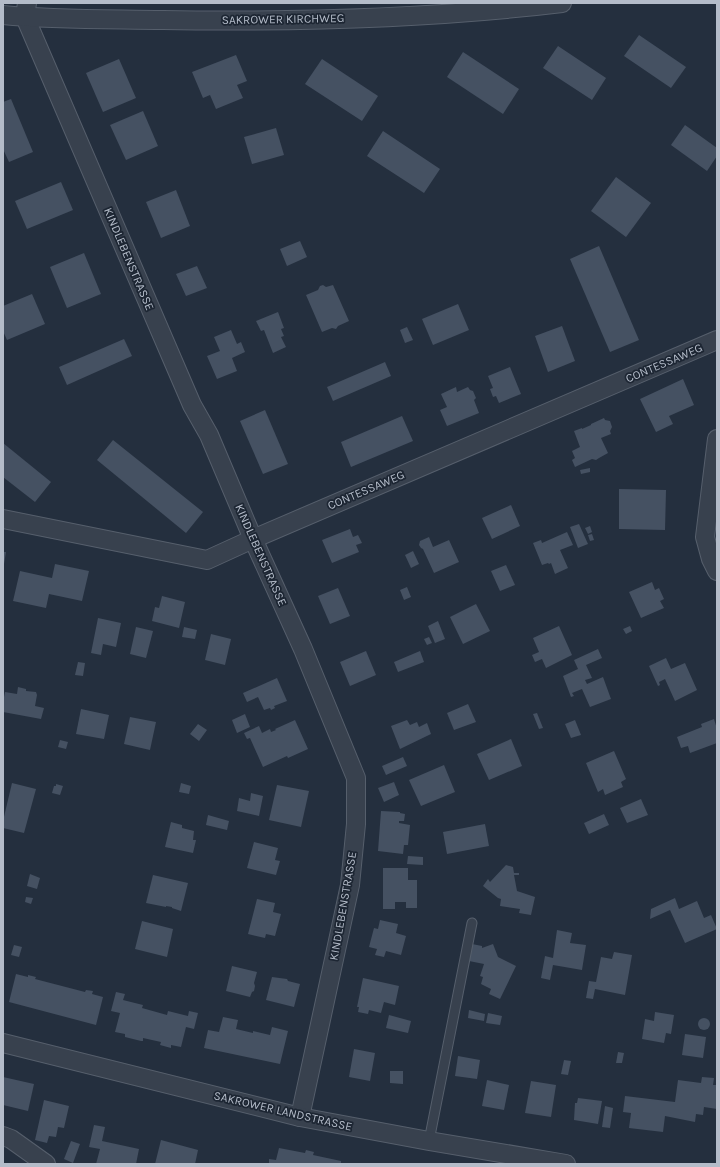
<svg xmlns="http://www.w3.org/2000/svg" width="720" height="1167" font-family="Karla,sans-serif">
	<rect width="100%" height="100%" fill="#242f3e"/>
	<!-- building -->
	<g fill="#455162">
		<path d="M639,35l47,32 -15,21 -47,-32z"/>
		<path d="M558,46l48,32 -14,22 -49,-32z"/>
		<path d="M463,52l56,37 -16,25 -56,-37z"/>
		<path d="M236,55l11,26 -10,4 6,13 -27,11 -6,-14 -7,3 -11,-26z"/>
		<path d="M119,59l17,39 -33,14 -17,-39z"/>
		<path d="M322,59l56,37 -16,25 -57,-37z"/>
		<path d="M11,99l22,53 -24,10 -6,-13v-47z"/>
		<path d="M143,111l15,35 -32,14 -16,-35z"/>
		<path d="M685,125l32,23v8l-10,15 -36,-26z"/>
		<path d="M276,128l8,27 -32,9 -8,-27z"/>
		<path d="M383,131l57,38 -16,24 -57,-37z"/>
		<path d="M616,177l35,26 -25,34 -35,-26z"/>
		<path d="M61,182l12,28 -46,19 -12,-28z"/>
		<path d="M176,190l14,36 -29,12 -15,-36z"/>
		<path d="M300,241l7,16 -20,9 -7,-17z"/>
		<path d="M599,246l40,94 -29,12 -40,-93z"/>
		<path d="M84,253l17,41 -34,14 -17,-41z"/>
		<path d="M197,266l10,22 -21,8 -10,-22z"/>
		<path d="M323,285l3,2 7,-2 16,36 -11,5 -2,3 -4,-1 -10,4 -16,-37 12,-5 2,-4z"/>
		<path d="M32,294l13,30 -38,16 -4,-9v-25z"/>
		<path d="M458,304l11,26 -36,15 -11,-26z"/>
		<path d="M278,312l6,16 -3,1 3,7 -3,1 5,10 -13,6 -9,-23 -3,1 -5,-10z"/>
		<path d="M562,326l13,35 -27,11 -13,-36z"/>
		<path d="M407,327l6,13 -8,3 -5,-13z"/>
		<path d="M231,330l6,14 4,-2 4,10 -13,6 5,13 -20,8 -10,-23 13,-5 -6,-14z"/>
		<path d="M124,339l8,17 -65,29 -8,-18z"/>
		<path d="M385,362l6,14 -58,25 -6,-14z"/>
		<path d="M510,367l11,27 -22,9 -3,-7 -3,1 -3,-8 3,-1 -5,-12z"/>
		<path d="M683,379l11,26 -25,11 4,8 -17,8 -16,-33z"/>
		<path d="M456,387l1,5 11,-5 2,3 3,1 3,7 -2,2 5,13 -32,13 -7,-16 7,-3 -6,-13z"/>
		<path d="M265,410l23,54 -25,10 -23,-53z"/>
		<path d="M402,416l11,25 -62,26 -10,-25z"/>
		<path d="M604,418l1,2 5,1 2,6 -2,4 1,3 -10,4 7,15 -9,5 -3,2 -4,-1 -17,8 -3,-7 3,-2 -3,-7 8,-4 -6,-16 8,-3v1l9,-4v-1z"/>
		<path d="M113,440l90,72 -17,21 -89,-73z"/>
		<path d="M3,443l48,39 -16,20 -32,-25z"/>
		<path d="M590,468v4l-9,2 -1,-4z"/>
		<path d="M619,489l47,1 -1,40 -46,-1z"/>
		<path d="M511,505l9,21 -28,13 -10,-21z"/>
		<path d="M579,524l9,20 -10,4 -8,-21z"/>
		<path d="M590,526l2,6 -4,2 -3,-6z"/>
		<path d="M350,529l3,8 5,-2 4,8 -6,2 3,7 -27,11 -10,-23z"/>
		<path d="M567,532l6,13 -13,5 8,18 -13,6 -4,-11 -2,1 -1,-1 -6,2 -9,-22 8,-3 1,3z"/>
		<path d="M592,534l2,6 -4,1 -2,-6z"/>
		<path d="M429,537l4,10 16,-7 10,22 -25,11 -11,-24 -2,-1 -2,-3 1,-4z"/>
		<path d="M413,551l6,13 -8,4 -6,-13z"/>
		<path d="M3,552h3l-2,12h-1z"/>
		<path d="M55,564l34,7 -7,30 -33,-7 -3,14 -33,-7 7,-30 32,7z"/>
		<path d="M506,565l9,20 -15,6 -9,-20z"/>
		<path d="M652,582l3,8 4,-2 5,11 -4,2 4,7 -23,10 -12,-26z"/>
		<path d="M407,587l4,10 -7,3 -4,-10z"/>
		<path d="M338,588l12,28 -20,8 -12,-28z"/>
		<path d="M162,596l23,6 -6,26 -27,-7 3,-14 4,1z"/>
		<path d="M476,604l14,27 -27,13 -13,-27z"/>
		<path d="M98,618l23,5 -5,24 -13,-3 -2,11 -10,-2z"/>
		<path d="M438,621l7,18 -10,4 -7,-17z"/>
		<path d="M559,626l13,29 -26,13 -4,-9 -7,3 -3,-7 7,-3 -6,-14z"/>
		<path d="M630,626l2,5 -6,3 -3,-5z"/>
		<path d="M136,627l17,4 -7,27 -16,-4z"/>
		<path d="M184,627l13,3 -2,9 -13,-2z"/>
		<path d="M211,634l20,5 -6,26 -20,-5z"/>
		<path d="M429,637l3,6 -5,2 -3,-6z"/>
		<path d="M598,649l4,9 -16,7 6,13 -7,2 2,4 16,-7 8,22 -21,8 -8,-18 -10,4 2,3 -3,1 -8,-21 15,-7 -4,-9z"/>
		<path d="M366,651l10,24 -26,11 -10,-24z"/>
		<path d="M420,651l4,11 -26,10 -4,-10z"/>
		<path d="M666,658l5,11 14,-6 12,27 -22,11 -10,-22 -6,3 1,3 -2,1 -9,-20z"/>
		<path d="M78,662l7,1 -2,13 -8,-1z"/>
		<path d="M277,678l10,23 -13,5 1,2 -4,2 -1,-2 -6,2 -6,-13 -11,5 -4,-9z"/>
		<path d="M18,687l8,2v2l10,1 1,3 -2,11 9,2 -3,11 -38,-7v-10l2,-10 12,2z"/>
		<path d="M468,704l8,18 -22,8 -7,-17z"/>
		<path d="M81,709l28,6 -5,24 -28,-5z"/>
		<path d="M537,713l6,15 -4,1 -6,-15z"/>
		<path d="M245,714l5,13 -13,6 -5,-13z"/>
		<path d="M130,717l26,5 -6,28 -26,-6z"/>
		<path d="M714,719l3,10v14l-27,10 -2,-7 -7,2 -4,-11 25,-10 -1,-3z"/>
		<path d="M295,720l13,29 -20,9 -1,-2 -24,11 -13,-29 -3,1 -3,-6 15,-7 3,7 8,-4 1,3 5,-2 -1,-1z"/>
		<path d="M407,720l3,5 7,-3 2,5 8,-4 4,11 -31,15 -9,-23z"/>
		<path d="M575,720l6,15 -10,3 -6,-14z"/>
		<path d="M198,724l9,6 -8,11 -9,-7z"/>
		<path d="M511,739l11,27 -33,14 -12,-26z"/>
		<path d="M60,740l8,2 -2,7 -8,-2z"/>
		<path d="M614,751l12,28 -5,3 2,5 -18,8 -2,-6 -5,3 -12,-29z"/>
		<path d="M403,757l4,9 -21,9 -4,-9z"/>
		<path d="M444,765l11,27 -34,14 -12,-26z"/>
		<path d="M394,782l5,13 -15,7 -6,-14z"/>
		<path d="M12,783l24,6 -12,44 -21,-5v-7z"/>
		<path d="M181,783l10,3 -2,8 -10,-2z"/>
		<path d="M56,784l7,2 -3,9 -8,-2 2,-7h2z"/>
		<path d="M277,785l32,6 -8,36 -32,-7z"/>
		<path d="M251,793l12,3 -4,20 -22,-5 2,-13 11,3z"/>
		<path d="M641,799l7,16 -21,8 -7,-15z"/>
		<path d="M381,811l19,1v1l5,1 -1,7h-5v2l11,2 -2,20h-4l-1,9 -25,-3z"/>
		<path d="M604,814l5,11 -20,9 -5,-11z"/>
		<path d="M208,815l21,6 -2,9 -21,-5z"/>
		<path d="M171,822l11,3v3l12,3 -1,9h3l-3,13 -28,-6z"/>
		<path d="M485,824l4,22 -42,8 -4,-22z"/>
		<path d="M254,842l24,6 -3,12 5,1 -4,14 -29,-7z"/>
		<path d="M408,856l15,1v8l-16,-1z"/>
		<path d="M506,865l7,2 1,6h5v2h-5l3,16 18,6 -4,18 -12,-2 1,-4 -20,-3 1,-7 -3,-1 -15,-12 5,-7 2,3z"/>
		<path d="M383,868h25v12h9v28h-11v-6h-11v7h-12z"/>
		<path d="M30,874l10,4 -3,11 -10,-3z"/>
		<path d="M153,875l35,8 -7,28 -9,-3v-1l-6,-1v1l-20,-4z"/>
		<path d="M26,897l7,1 -2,6 -6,-2z"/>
		<path d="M675,898l4,11 18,-8 7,17 7,-3 6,14 -32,14 -15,-33 -20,9 1,-10z"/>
		<path d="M257,899l18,4 -2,9 8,2 -6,22 -9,-2 -1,4 -17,-4z"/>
		<path d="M380,920l18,4 -2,9 10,3 -5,19 -15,-4 -2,6 -9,-2 2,-6 -8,-2 5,-19 4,1z"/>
		<path d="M142,921l31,8 -6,28 -32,-8z"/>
		<path d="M557,930l15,3 -2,10 16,2 -4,25 -29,-5 -3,15 -9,-2 4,-22 8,2z"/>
		<path d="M472,944l10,2v2l11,-4 5,13 18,9 -16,33 -11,-5 2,-5 -10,-5 2,-7 -3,-1 4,-12 -15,-3z"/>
		<path d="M14,945l8,2 -3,10 -8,-2z"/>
		<path d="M614,952l18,3 -7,40 -30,-6 -2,10 -7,-1 3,-17 7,1 5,-25 11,2z"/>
		<path d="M232,966l25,6 -3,11 1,3 -1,5 -2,1 -2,5 -24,-6z"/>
		<path d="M16,974l12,3v-2l8,2 -1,2 50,13 1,-2 7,1 -1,3 11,3 -7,28 -87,-23z"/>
		<path d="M272,977l15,2 1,2 12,3 -6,23 -28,-7z"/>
		<path d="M363,978l36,8 -4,19 -11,-3 -3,11 -12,-3 -1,4 -10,-2 1,-5h-2z"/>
		<path d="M116,992l9,2 -2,6 20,5 -1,3 25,7 1,-4 20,5 1,-5 9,2 -4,16 -8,-2 -5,20 -10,-2v3l-11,-3 1,-3 -18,-4v3h-2l-16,-4v-3l-10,-2 5,-19 -9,-2z"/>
		<path d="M469,1010l16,4 -1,7 -16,-3z"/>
		<path d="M655,1012l19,3 -3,19 -5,-1 -2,10 -22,-4 3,-20 9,2z"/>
		<path d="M488,1013l14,3 -2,9 -14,-2z"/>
		<path d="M389,1015l22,6 -3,12 -22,-5z"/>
		<path d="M223,1017l15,3 -2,9 17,4v-2l17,4 2,-8 16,4 -8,33 -76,-16 4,-18 11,2z"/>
		<circle cx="704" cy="1024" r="6"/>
		<path d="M685,1034l21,3 -3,21 -21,-3z"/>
		<path d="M354,1049l21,4 -5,28 -21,-4z"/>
		<path d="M618,1052l6,1 -2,10h-6z"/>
		<path d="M458,1056l22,4 -3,19 -22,-3z"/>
		<path d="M564,1060l7,1 -3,14 -7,-1z"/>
		<path d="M390,1071h13v13l-13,-1z"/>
		<path d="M3,1077l31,7 -6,27 -25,-6z"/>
		<path d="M702,1077l12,1 -1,7h4v24l-13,-2 -1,8 -7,-1 -1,8 -30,-6 -2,16 -34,-4 2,-15 -8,-1 2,-16 50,6 3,-22 23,3z"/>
		<path d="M487,1080l22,5 -5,25 -22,-4z"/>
		<path d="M531,1081l25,4 -5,32 -26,-4z"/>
		<path d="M578,1098l24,3 -4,23 -24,-4 1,-17h2z"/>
		<path d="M44,1100l25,6 -5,22 -6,-1 -2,10 -7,-1 -2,7 -12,-3z"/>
		<path d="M605,1106l8,2 -3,20 -8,-1z"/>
		<path d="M94,1125l11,2 -3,14 37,8 -3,15h-40l4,-15 -11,-2z"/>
		<path d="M161,1140l37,10 -3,14h-40z"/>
		<path d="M71,1141l9,3 -7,19 -9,-4z"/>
		<path d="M279,1148l26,5 1,-3 8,2 -1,3 28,6v3h-72v-5l7,1z"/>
	</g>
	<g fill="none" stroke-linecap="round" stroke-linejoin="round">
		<defs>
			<path id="lane" d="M429,1141l43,-218"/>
			<g id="street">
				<path d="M27,3l-2,14 167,388 17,30 44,104 50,110 53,129v46l-6,61 -50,232"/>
				<path d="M3,15c53,5 107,4 160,5 133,2 267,-1 399,-17"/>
				<path d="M717,439l-12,98 6,22 6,12"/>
				<path d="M3,519l204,41 46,-21 464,-199"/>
				<path d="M3,1043l297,74 129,24 137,23"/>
				<path d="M3,1136l8,3 35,25"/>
			</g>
		</defs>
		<!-- lane casing -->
		<use href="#lane" stroke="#565f6c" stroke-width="11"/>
		<!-- street casing -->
		<use href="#street" stroke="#565f6c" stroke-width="20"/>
		<!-- lane -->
		<use href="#lane" stroke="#38414e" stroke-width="9"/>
		<!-- street -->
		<use href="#street" stroke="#38414e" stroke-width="18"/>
	</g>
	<g text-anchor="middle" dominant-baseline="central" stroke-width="3.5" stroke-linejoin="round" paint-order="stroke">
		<!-- street labels -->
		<g font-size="12" fill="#b4bcc9" stroke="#1d2633">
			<text transform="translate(283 19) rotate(-1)">SAKROWER KIRCHWEG</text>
			<text transform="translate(129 259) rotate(67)">KINDLEBENSTRASSE</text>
			<text transform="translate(664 363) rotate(-23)">CONTESSAWEG</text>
			<text transform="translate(366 490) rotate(-23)">CONTESSAWEG</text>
			<text transform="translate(261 555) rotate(66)">KINDLEBENSTRASSE</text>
			<text transform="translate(343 906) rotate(-80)">KINDLEBENSTRASSE</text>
			<text transform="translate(283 1111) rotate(13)">SAKROWER LANDSTRASSE</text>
		</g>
	</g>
	<!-- border -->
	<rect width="720" height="1167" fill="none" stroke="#b4bcc9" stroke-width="8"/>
</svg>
